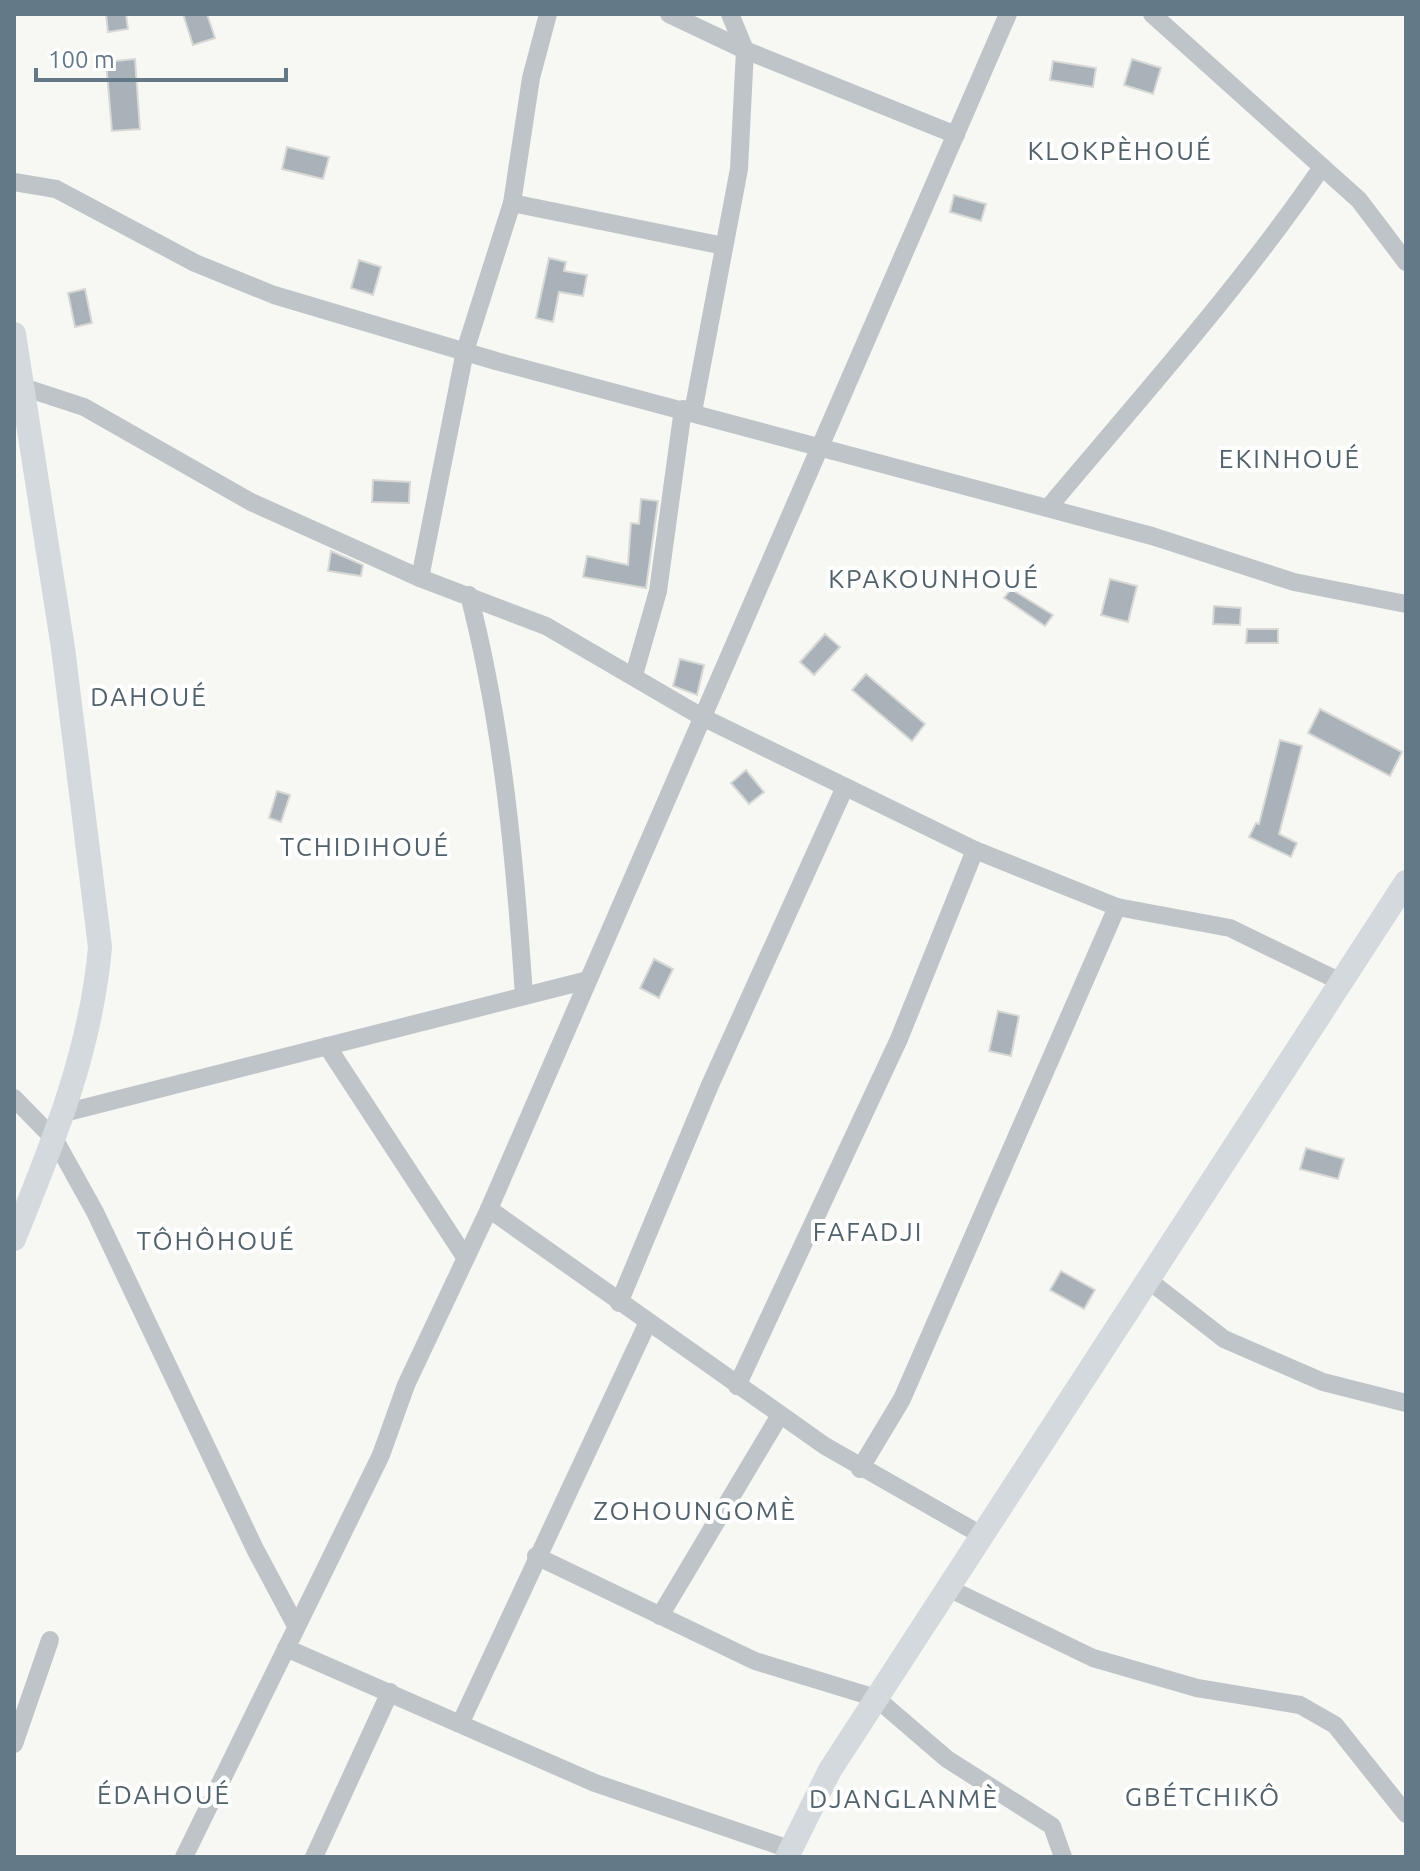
<svg xmlns="http://www.w3.org/2000/svg" width="1420" height="1871" font-family="Ubuntu,sans-serif">
	<rect width="100%" height="100%" fill="#f7f7f3"/>
	<!-- building -->
	<g fill="#a8b2b8" stroke="#d8d8d6" stroke-width="2">
		<path d="M106,14h20l2,15 -20,3z"/>
		<path d="M183,14h24l8,24 -22,7z"/>
		<path d="M135,59l5,70 -28,2 -6,-69z"/>
		<path d="M1132,59l29,9 -8,26 -29,-9z"/>
		<path d="M1053,61l43,7 -3,19 -43,-7z"/>
		<path d="M287,147l42,10 -6,22 -41,-10z"/>
		<path d="M954,195l32,9 -5,17 -31,-9z"/>
		<path d="M549,258l17,4 -2,9 23,4 -4,21 -24,-4 -6,30 -17,-4z"/>
		<path d="M359,260l22,7 -8,28 -22,-7z"/>
		<path d="M85,289l7,34 -17,4 -7,-34z"/>
		<path d="M373,480l37,2 -1,21 -37,-1z"/>
		<path d="M641,499l17,2 -12,87 -63,-11 4,-21 41,9 3,-42 8,1z"/>
		<path d="M331,551l32,14 -2,11 -33,-5z"/>
		<path d="M1110,579l27,7 -9,36 -27,-7z"/>
		<path d="M1011,589l42,26 -8,11 -41,-28z"/>
		<path d="M1214,606l27,2 -1,17 -27,-1z"/>
		<path d="M1247,629h31v14h-32z"/>
		<path d="M825,634l15,13 -26,28 -14,-13z"/>
		<path d="M680,659l24,6 -7,30 -24,-9z"/>
		<path d="M866,674l59,50 -13,17 -60,-51z"/>
		<path d="M1320,709l82,43 -12,24 -82,-43z"/>
		<path d="M1280,740l22,6 -23,88 18,9 -6,14 -42,-20 7,-14 3,1z"/>
		<path d="M746,770l18,22 -15,12 -18,-21z"/>
		<path d="M277,791l13,4 -9,27 -12,-4z"/>
		<path d="M654,959l19,10 -14,29 -19,-10z"/>
		<path d="M998,1011l21,5 -8,40 -22,-5z"/>
		<path d="M1306,1148l38,11 -6,20 -38,-10z"/>
		<path d="M1061,1271l34,19 -11,19 -34,-19z"/>
	</g>
	<g fill="none" stroke-linecap="round" stroke-linejoin="round">
		<!-- street -->
		<g stroke="#bfc4c8" stroke-width="18">
			<path d="M669,14l76,36 211,85"/>
			<path d="M1152,14l207,186 47,62"/>
			<path d="M14,182l42,7 139,74 79,32 222,66 656,175 142,46 112,22"/>
			<path d="M512,203l212,43"/>
			<path d="M23,387l61,20 167,95 169,76 126,48 156,91 273,133 142,57 113,21 109,53"/>
			<path d="M693,412l46,-243 6,-119 -15,-36"/>
			<path d="M1048,508c93,-111 192,-221 274,-341"/>
			<path d="M420,578l45,-227 47,-148 19,-125 17,-64"/>
			<path d="M469,595c34,132 46,265 55,401"/>
			<path d="M634,675l24,-84 25,-182"/>
			<path d="M327,1046l138,211"/>
			<path d="M14,1098l41,42 40,72 160,337 40,75"/>
			<path d="M64,1113l524,-133"/>
			<path d="M489,1209l336,237 158,90"/>
			<path d="M1147,1279l77,60 99,43 83,21"/>
			<path d="M619,1303l91,-218 135,-298"/>
			<path d="M737,1386l162,-347 76,-189"/>
			<path d="M860,1469l42,-70 215,-492"/>
			<path d="M536,1556l219,105 121,37 71,61 105,67 11,31"/>
			<path d="M948,1588l145,70 104,30 103,17 35,20 71,89"/>
			<path d="M660,1616l120,-201"/>
			<path d="M286,1648l309,135 194,66"/>
			<path d="M461,1722l187,-400"/>
			<path d="M14,1744l36,-104"/>
			<path d="M184,1857l197,-402 25,-70 83,-176 519,-1195"/>
			<path d="M314,1857l76,-165"/>
		</g>
		<!-- secondary -->
		<g stroke="#d4d9dd" stroke-width="24">
			<path d="M14,334l49,314 37,299c-9,104 -47,196 -86,292"/>
			<path d="M787,1857l43,-87 576,-888"/>
		</g>
	</g>
	<g text-anchor="middle" dominant-baseline="central" stroke-width="8" stroke-linejoin="round" paint-order="stroke">
		<!-- quarter labels -->
		<g font-size="26" letter-spacing="2" fill="#52626b" stroke="#fff">
			<text x="1120" y="150">KLOKPÈHOUÉ</text>
			<text x="1290" y="458">EKINHOUÉ</text>
			<text x="934" y="578">KPAKOUNHOUÉ</text>
			<text x="149" y="696">DAHOUÉ</text>
			<text x="365" y="846">TCHIDIHOUÉ</text>
			<text x="868" y="1231">FAFADJI</text>
			<text x="216" y="1240">TÔHÔHOUÉ</text>
			<text x="695" y="1510">ZOHOUNGOMÈ</text>
			<text x="164" y="1794">ÉDAHOUÉ</text>
			<text x="1203" y="1796">GBÉTCHIKÔ</text>
			<text x="904" y="1798">DJANGLANMÈ</text>
		</g>
	</g>
	<!-- border -->
	<rect width="1420" height="1871" fill="none" stroke="#637987" stroke-width="32"/>
	<!-- scale -->
	<path d="M36 68v12h250v-12" fill="none" stroke="#637987" stroke-width="4"/>
	<text x="48" y="68" font-size="24" fill="#637987" stroke="#ffffff" stroke-width="6" paint-order="stroke">100 m</text>
</svg>
